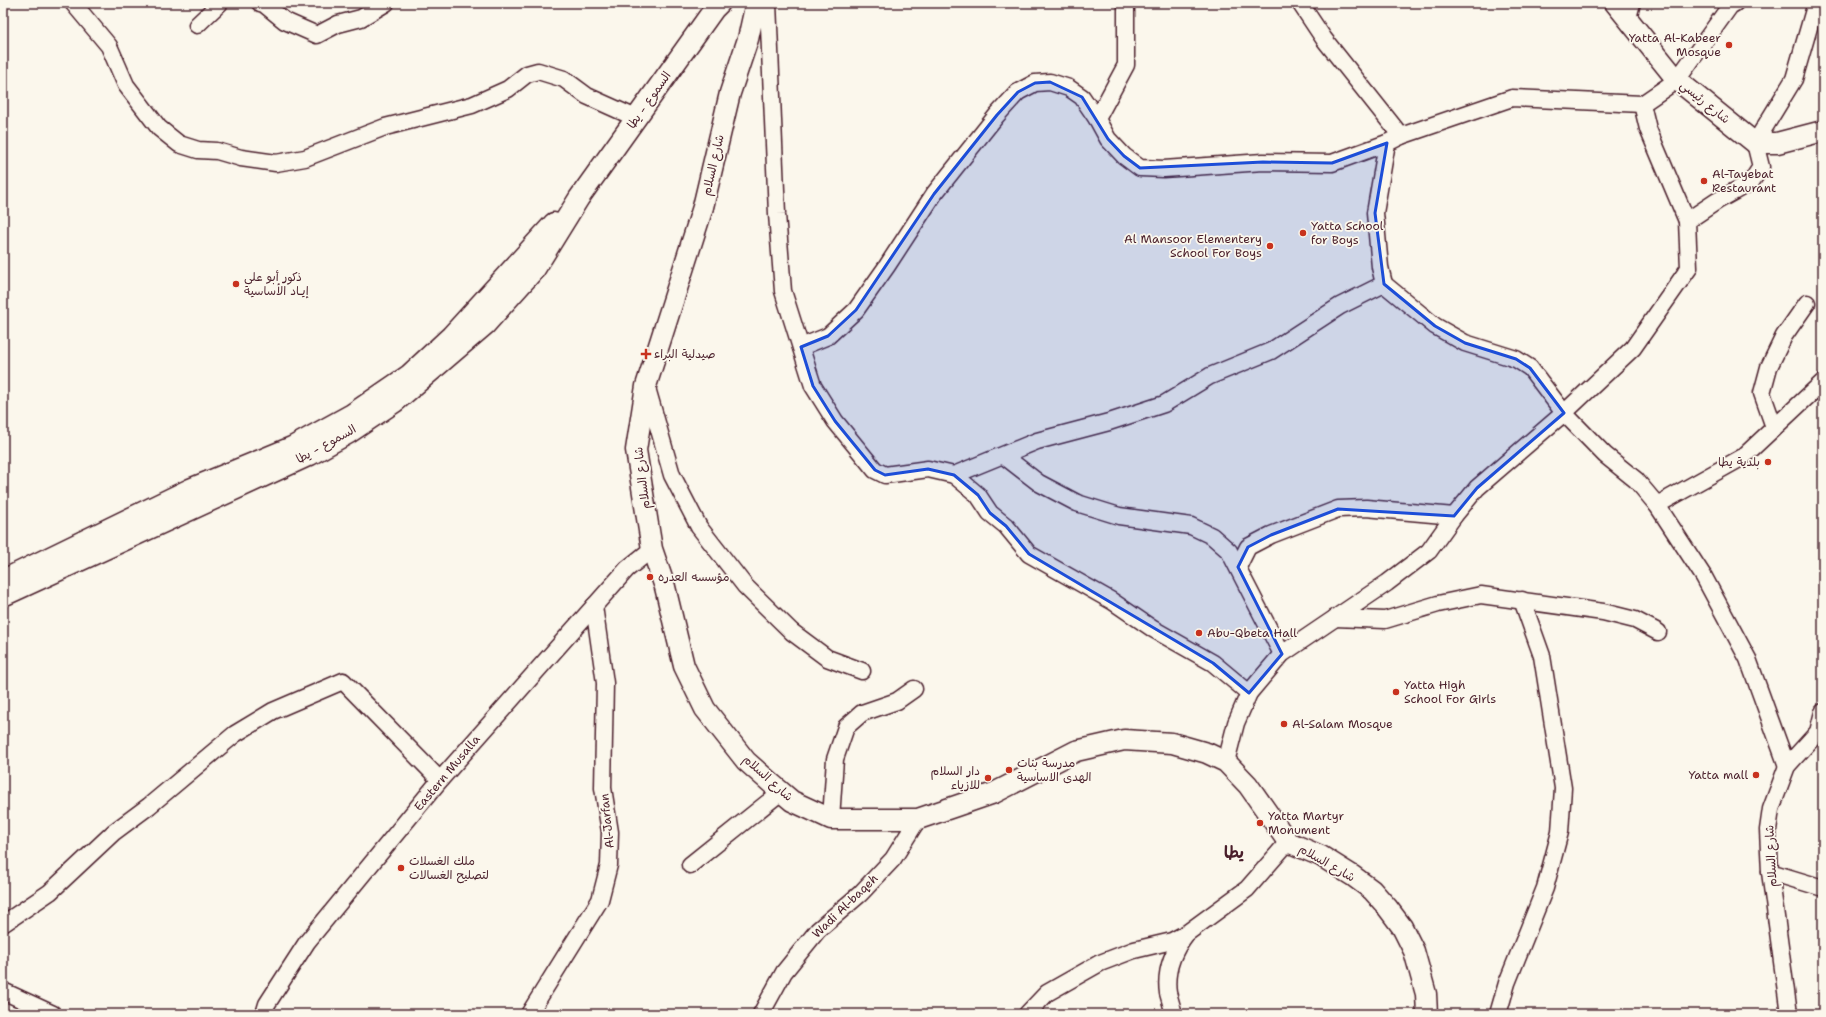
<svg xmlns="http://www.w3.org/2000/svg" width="1826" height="1017" font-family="'Shantell Sans','Playpen Sans Arabic',sans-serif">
	<rect width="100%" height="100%" fill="#fbf7ec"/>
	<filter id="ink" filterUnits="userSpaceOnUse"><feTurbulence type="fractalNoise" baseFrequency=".025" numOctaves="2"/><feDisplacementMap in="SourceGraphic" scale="8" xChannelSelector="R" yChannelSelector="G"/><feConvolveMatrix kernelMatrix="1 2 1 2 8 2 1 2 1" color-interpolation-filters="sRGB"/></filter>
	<g filter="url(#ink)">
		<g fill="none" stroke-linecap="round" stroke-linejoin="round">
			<defs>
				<g id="minor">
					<path d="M73,3l36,43 17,39 33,43 20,16 19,6 19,1 24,7 35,5 29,-5 80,-31 87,-22 36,-16 19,-15 11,-3 26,8 23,17 49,22"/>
					<path d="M260,3l4,1 21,17 32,14 21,-11 23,-6 25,-15"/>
					<path d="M768,3l9,211 6,77 30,95 22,35 40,49 10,5 43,-6 26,6 24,20 12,18 16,13 23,28 83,47 41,28 60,34 36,30"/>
					<path d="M1126,3v62l-29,54 11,20 16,17 16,12 24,1 99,-7 69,1 55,-20 14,-7 111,-38 130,6 35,-24 53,-74 5,-3"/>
					<path d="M1300,3l24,36 77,97"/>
					<path d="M1628,18l4,-15"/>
					<path d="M197,25l23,-22"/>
					<path d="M1687,221l30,-20 34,-19 10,-15 -6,-24 39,-64 22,-76"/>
					<path d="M1384,284l51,42 30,17 51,16 14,9 34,45 41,42 31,25 21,25"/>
					<path d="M801,347l27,-11 28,-26 31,-44 47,-72 63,-79 21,-23 17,-9 15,-1 19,6 13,9 15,22"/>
					<path d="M647,388l25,87 27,52 46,59 47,46 35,26 35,13"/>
					<path d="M1774,427l-12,-34 7,-26 15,-31 23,-33"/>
					<path d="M1004,456l35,27 38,20 42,13 72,10 21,10 17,15 53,103"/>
					<path d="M954,475l83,-34 72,-19 55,-18 46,-28 61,-25 69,-45 44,-22 -4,-17 -5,-54 12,-70"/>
					<path d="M1238,567l10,-20 23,-12 67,-26 28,-1 88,8"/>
					<path d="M1335,618l50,2 53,-16 43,-9 122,17 32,8 23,12"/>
					<path d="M1226,762l10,-39 13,-30 33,-39 105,-71 42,-32 25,-35 23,-28 87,-75 69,-65 56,-80 -2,-47 -39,-92 -6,-25"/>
					<path d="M1787,766l-39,-107 -44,-82 -47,-72 86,-48 80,-75"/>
					<path d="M831,819l4,-60 11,-32 16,-14 35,-12 17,-12"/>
					<path d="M690,865l91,-73"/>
					<path d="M1770,872l53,16"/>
					<path d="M3,924l47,-32 64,-60 35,-26 86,-72 38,-23 70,-30 97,99"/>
					<path d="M3,991l50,23"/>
					<path d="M264,1014l3,-10 40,-62 133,-162 187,-211 25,-20"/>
					<path d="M529,1014l71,-114 9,-35 1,-33 -7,-44 2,-105 -11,-77"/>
					<path d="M761,1014l23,-42 34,-42 42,-36 33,-35 25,-40"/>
					<path d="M1027,1014l20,-21 53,-30 34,-13 38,-9 15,-8 60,-44 41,-47"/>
					<path d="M1174,1014c-2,-7 -4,-14 -6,-21 -3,-21 5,-42 18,-59"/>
					<path d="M1498,1014l9,-31 38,-95 15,-56 3,-44 -21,-132 -20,-56"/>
					<path d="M1789,1014l-19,-142 -2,-42 3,-21 16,-43 31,-34 5,-20"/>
				</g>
				<g id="major">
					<path d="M756,3l-8,36 -18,54 -27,114 -57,179 -10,64 16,99 13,38 19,79 21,43 41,52 26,23 20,17 39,18h87l76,-26 82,-42 48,-11 48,3 35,10 19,9 22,23 40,57 33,14 32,20 19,14 15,17 15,20 12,24 12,43 1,20"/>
					<path d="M1615,3l62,77 78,63h22l46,-12"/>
					<path d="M3,580l187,-91 102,-42 60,-33 57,-39 42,-39 103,-113"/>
					<path d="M3,596l307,-141 39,-22 46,-31 90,-77 50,-56 44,-71 135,-189 6,-6"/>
				</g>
			</defs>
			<!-- minor casing -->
			<use href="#minor" stroke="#4a1f2b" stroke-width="19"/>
			<!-- major casing -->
			<use href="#major" stroke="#4a1f2b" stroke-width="23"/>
			<!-- minor -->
			<use href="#minor" stroke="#fbf7ec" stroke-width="16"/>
			<!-- major -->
			<use href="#major" stroke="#fbf7ec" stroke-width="20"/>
		</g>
	</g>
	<!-- marked area -->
	<path fill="#1d4ed8" fill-opacity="0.2" stroke="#1d4ed8" stroke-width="3" stroke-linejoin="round" d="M1050,82l32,15 26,42 16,17 16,12 123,-6 69,1 55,-20 -12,70 9,71 51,42 30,17 51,16 14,9 34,45 -87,75 -23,28 -116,-7 -67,26 -23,12 -10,20 44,87 -33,39 -36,-30 -184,-109 -23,-28 -16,-13 -12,-18 -24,-20 -26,-6 -43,6 -10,-5 -40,-49 -22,-35 -12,-39 27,-11 28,-26 78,-116 63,-79 21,-23 17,-9z"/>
	<!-- markers -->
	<g fill="#c8321e" stroke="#fbf7ec" stroke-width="1.5">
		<circle cx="1729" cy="45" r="4"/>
		<circle cx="1704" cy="181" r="4"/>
		<circle cx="1303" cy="233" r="4"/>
		<circle cx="1270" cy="246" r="4"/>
		<circle cx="236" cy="284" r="4"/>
		<path d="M644 348h4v4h4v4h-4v4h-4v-4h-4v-4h4z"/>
		<circle cx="1768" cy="462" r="4"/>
		<circle cx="650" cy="577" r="4"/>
		<circle cx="1199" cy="633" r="4"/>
		<circle cx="1396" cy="692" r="4"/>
		<circle cx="1284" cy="724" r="4"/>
		<circle cx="1009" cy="770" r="4"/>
		<circle cx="1756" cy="775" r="4"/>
		<circle cx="988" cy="778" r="4"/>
		<circle cx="1260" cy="823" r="4"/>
		<circle cx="401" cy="868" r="4"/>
	</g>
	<g text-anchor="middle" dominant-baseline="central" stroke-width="3.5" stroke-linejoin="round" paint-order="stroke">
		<!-- poi labels -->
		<g font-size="12" fill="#4a1f2b" stroke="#fbf7ec" text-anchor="start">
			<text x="1721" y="38" text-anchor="end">Yatta Al-Kabeer<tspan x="1721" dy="14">Mosque</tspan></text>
			<text x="1712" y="174">Al-Tayebat<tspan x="1712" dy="14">Restaurant</tspan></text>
			<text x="1311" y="226">Yatta School<tspan x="1311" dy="14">for Boys</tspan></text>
			<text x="1262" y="239" text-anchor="end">Al Mansoor Elementery<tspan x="1262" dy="14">School For Boys</tspan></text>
			<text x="244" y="277">ذكور أبو علي<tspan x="244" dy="14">إيـاد الأساسية</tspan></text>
			<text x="654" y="354">صيدلية البراء</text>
			<text x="1760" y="462" text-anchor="end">بلدية يطا</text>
			<text x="658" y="577">مؤسسه العدره</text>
			<text x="1207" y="633">Abu-Qbeta Hall</text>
			<text x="1404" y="685">Yatta High<tspan x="1404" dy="14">School For Girls</tspan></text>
			<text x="1292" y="724">Al-Salam Mosque</text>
			<text x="1017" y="763">مدرسة بنات<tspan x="1017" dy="14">الهدى الاساسية</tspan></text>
			<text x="980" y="771" text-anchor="end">دار السلام<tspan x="980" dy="14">للازياء</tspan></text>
			<text x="1748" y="775" text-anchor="end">Yatta mall</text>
			<text x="1268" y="816">Yatta Martyr<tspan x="1268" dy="14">Monument</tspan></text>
			<text x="409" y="861">ملك الغسلات<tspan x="409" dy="14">لتصليح الغسالات</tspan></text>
		</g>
		<!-- street labels -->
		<g font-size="12" fill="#4a1f2b" stroke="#fbf7ec">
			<text transform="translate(649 100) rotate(-55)">السموع - يطا</text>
			<text transform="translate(1705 102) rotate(39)">شارع رئيسي</text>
			<text transform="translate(713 165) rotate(-77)">شارع السلام</text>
			<text transform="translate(326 444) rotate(-29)">السموع - يطا</text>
			<text transform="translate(642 478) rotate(-97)">شارع السلام</text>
			<text transform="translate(447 773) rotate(-50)">Eastern Musalla</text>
			<text transform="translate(768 778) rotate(42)">شارع السلام</text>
			<text transform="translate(607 821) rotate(-96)">Al-Jarfan</text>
			<text transform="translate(1771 856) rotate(-93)">شارع السلام</text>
			<text transform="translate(1327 863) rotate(30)">شارع السلام</text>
			<text transform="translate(845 906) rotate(-44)">Wadi Al-baqeh</text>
		</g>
		<!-- district labels -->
		<g font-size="16" font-weight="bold" fill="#4a1f2b" stroke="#fbf7ec">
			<text x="1234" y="852">يطا</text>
		</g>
	</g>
	<!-- margin -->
	<rect width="1826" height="1017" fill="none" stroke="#fbf7ec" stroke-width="16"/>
	<rect x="8" y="8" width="1810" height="1001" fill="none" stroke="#4a1f2b" stroke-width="1.5" filter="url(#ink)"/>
</svg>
